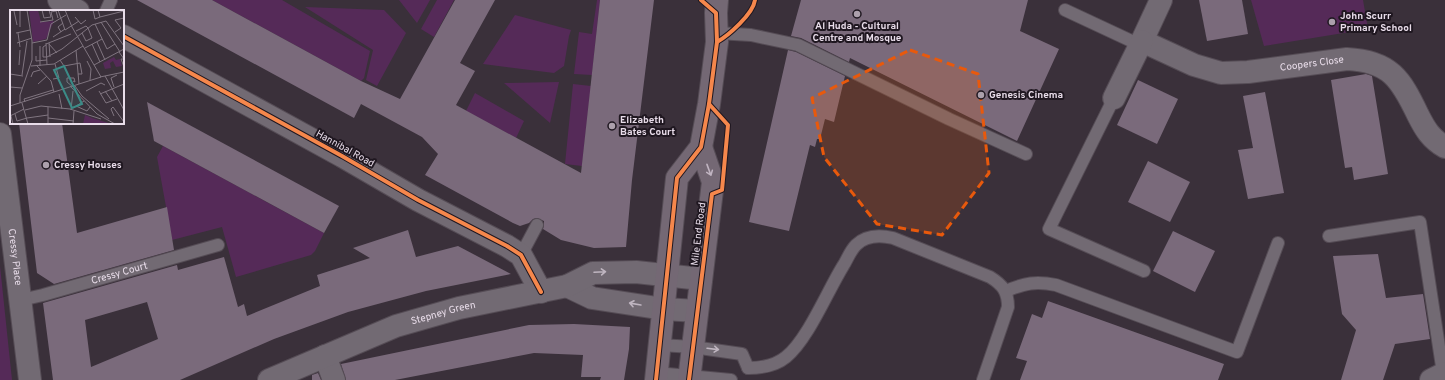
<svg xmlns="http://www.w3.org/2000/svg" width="1445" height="380" font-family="Overpass,sans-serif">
	<rect width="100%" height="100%" fill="#3a303a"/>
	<!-- green -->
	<g fill="#552a58">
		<path d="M212,0h70l88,51 -6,27 -3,3z"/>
		<path d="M399,0h31l-13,23z"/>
		<path d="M437,0h17l-20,37 -13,-8z"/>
		<path d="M597,0h3l-8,75 -18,-1 5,-42 13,2z"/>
		<path d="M1251,0h112l5,29 -104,17z"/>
		<path d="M305,7l79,3 22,23 -29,53 -11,-6 7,-30z"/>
		<path d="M515,15l56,15 -2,6 -5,30 -10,7 -71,-9z"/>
		<path d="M559,82l-9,41 -46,-40z"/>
		<path d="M573,84l18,2 -9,80 -17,-2z"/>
		<path d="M475,93l49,28 -8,17 -50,-27z"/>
		<path d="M163,146l161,87 -9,18 -4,4 -75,22 -14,-50 -50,13 -15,-83z"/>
		<path d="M0,266l12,114h-12z"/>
	</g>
	<!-- building -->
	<g fill="#7a6a7b" fill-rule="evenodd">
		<path d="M137,0h75l149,81 39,18 55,-99h40l-35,63 15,8 -19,34 125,68 19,-173h54l-22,180 -6,67 -32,1 -33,-8 -18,-11 1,-4v-4l-7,-3 -4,1 -4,4 -9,3 -7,-3 -88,-48 13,-21 -16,-17 -61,-33 -7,14z"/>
		<path d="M801,0h227l-8,31 39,18 -42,92 -167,-83 -1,4 -48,-24 -10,-2z"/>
		<path d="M1199,0h43l6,34 -41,7z"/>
		<path d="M788,50l8,2 49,24 -11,46 -9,-3 -5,20h-3l-2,8 -5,-2 -21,86 -40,-9z"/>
		<path d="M1366,74l6,2 16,98 -34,6 -2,-13 -7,1 -14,-88z"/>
		<path d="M1138,80l40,19 -21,45 -40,-19z"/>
		<path d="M1265,92l19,101 -36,6 -10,-49 15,-2 -10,-52z"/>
		<path d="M147,102l192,104 -15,27 -170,-92z"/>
		<path d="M19,123h43l15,110 90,-26 7,43 -120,34 -17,-11z"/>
		<path d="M1148,161l42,21 -20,40 -42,-20z"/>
		<path d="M408,230l8,27 42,-11 53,28 -85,17 -78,21 -74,27 -94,41h-127l-10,-77 134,-38 1,5 46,-13 14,50 6,-3 3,12 73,-30 -3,-11 53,-17 -17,-10zM147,302l11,37 -67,28 -6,-47z"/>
		<path d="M1173,231l42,20 -20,41 -42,-21z"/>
		<path d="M1378,254l8,44 37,-4 7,45 -35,5 -12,36h-42l15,-50 -14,-16 -9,-58z"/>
		<path d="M1048,301l176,63 -6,16h-198l7,-19 -11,-3 16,-44 10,4z"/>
		<path d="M574,324l56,3 -1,22 -5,31h-24l1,-3h-20l2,-22 -49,-2 -139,27h-49l-5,-16 188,-39z"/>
		<path d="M318,373l3,7h-9v-5z"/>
	</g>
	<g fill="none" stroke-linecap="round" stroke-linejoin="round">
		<defs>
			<g id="service">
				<path d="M1065,10l75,35"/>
				<path d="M106,11l5,-11"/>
				<path d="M717,33l34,2 47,10 151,74 77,35"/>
				<path d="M1114,98l-65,131 95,42"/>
				<path d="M1329,236l91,-14 23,151"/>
				<path d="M521,255l16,-30"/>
				<path d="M1006,291c19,-8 30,-10 50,-6l181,67 41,-109"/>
				<path id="s1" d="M21,300l22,-5 175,-50"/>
				<path d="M660,345l33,2 49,7 6,14"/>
				<path d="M748,368c13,0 27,-2 38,-11 22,-18 41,-65 57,-91 4,-6 7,-15 13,-21 10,-10 24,-10 37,-7l97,39c13,8 18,15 18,30l-25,73"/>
				<path d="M657,373l74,7"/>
			</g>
			<g id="minor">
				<path d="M59,0l19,11"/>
				<path id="s2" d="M1161,0l-19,41 52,24 27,8 27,-1 99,-13c43,2 54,20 71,56 7,14 13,24 27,32"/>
				<path d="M123,36l219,120 76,44 89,46 14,9 20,37"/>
				<path d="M1114,98l28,-57"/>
				<path id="s3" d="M0,134l30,246"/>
				<path d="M325,356l9,24"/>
				<path d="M1431,380l14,-7"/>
			</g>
			<g id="secondary">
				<path d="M567,286l25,12 72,11 33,2"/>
				<path id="s4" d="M269,380l127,-54 63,-18 108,-22 26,-13 43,-1 65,7"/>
			</g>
			<g id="trunk">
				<path d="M656,380l21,-202 24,-31 8,-43 8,-62 -1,-29 1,-13"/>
				<path d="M689,380l24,-198 -12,-35"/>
			</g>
		</defs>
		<!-- service casing -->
		<use href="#service" stroke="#554c55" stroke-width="14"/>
		<!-- minor casing -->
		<use href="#minor" stroke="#554c55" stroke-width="24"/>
		<!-- secondary casing -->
		<use href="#secondary" stroke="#554c55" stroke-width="24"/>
		<!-- trunk casing -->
		<use href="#trunk" stroke="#554c55" stroke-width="24"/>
		<!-- service -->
		<use href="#service" stroke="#726a73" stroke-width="12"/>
		<!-- minor -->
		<use href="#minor" stroke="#726a73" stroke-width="22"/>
		<!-- secondary -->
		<use href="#secondary" stroke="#726a73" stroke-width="22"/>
		<!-- trunk -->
		<use href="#trunk" stroke="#746874" stroke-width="22"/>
		<defs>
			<g id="cycleway">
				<path d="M123,36l219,120 76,44 89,46 14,9 20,37"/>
				<path d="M717,42c12,-7 36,-28 38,-42"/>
				<path d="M656,380l21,-202 24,-31 8,-43 8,-62 -1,-29 -15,-13"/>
				<path d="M689,380l23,-186 10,-4 6,-65 -19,-21"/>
			</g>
		</defs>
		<!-- cycleway casing -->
		<use href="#cycleway" stroke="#1f1720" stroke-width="6"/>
		<!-- cycleway -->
		<use href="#cycleway" stroke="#f5874c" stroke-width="4"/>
	</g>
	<!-- one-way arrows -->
	<defs><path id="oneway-shaft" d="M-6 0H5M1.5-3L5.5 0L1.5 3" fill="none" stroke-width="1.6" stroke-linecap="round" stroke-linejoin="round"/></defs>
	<use stroke="#c0b4c1" href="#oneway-shaft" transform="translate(709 170) rotate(70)"/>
	<g stroke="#bfb5c0">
		<use href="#oneway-shaft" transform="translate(600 272) rotate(-3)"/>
		<use href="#oneway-shaft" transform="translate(635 304) rotate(-170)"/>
		<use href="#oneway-shaft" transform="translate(713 349) rotate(7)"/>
	</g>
	<!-- marked area -->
	<path fill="#e8590c" fill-opacity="0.2" stroke="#e8590c" stroke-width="3" stroke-dasharray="8 5" stroke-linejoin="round" d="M910,50l68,24 11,99 -47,62 -65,-11 -53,-67 -12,-59z"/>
	<!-- markers -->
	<g fill="#aca0ac" stroke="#1f1720" stroke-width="1.5">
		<circle cx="857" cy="14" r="4"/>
		<circle cx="1332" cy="22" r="4"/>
		<circle cx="981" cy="95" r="4"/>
		<circle cx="612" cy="126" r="4"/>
		<circle cx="46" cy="165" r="4"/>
	</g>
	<g text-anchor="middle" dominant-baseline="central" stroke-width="4" stroke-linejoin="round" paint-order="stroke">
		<!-- poi labels -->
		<g font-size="10" font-weight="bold" fill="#e9ddea" stroke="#1f1720" text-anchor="start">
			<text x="1340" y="16">John Scurr<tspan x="1340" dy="12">Primary School</tspan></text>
			<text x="857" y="26" text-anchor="middle">Al Huda - Cultural<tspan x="857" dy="12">Centre and Mosque</tspan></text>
			<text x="989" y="95">Genesis Cinema</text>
			<text x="620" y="120">Elizabeth<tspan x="620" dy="12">Bates Court</tspan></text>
			<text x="54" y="165">Cressy Houses</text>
		</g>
		<!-- street labels -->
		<g font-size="10" fill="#e9ddea" stroke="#1f1720">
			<text stroke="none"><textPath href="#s2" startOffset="222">Coopers Close</textPath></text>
			<text transform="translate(345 149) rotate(29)">Hannibal Road</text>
			<text transform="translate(699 234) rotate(-83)">Mile End Road</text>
			<text stroke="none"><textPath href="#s3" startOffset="124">Cressy Place</textPath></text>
			<text stroke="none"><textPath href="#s1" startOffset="102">Cressy Court</textPath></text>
			<text stroke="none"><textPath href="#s4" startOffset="187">Stepney Green</textPath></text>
		</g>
	</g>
	<!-- overview -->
	<g transform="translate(10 10)">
		<rect width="114" height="114" fill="#3a303a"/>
		<path d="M19,0h9l3,12 13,-1 -8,18 -13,3zM104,47l2,3 4,-1 2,7 -6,1 -3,-6 -3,2 1,5 -6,1 -2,-6zM75,105l7,3 20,6h-29z" fill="#552a58"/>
		<path fill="none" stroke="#807580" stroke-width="1" d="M10,0v17M32,0l2,8 7,-1 -2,-7M48,0l7,20 14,-9M55,0l7,17 29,50M83,0l2,9 5,-2 -2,-7M4,1l3,14M65,7l6,7 5,-4M90,7l24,-6M43,10l-2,-8 5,-1 2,7M30,12l13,-2M91,12l19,30M85,14l12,25 8,-5M66,21l10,-5 2,2M51,22l-3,-5 5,-4M105,22l6,-4 -6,-8 9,-2M6,23l14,-3M8,23l2,14M72,23l4,8 6,-3 -4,-10M43,27l12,-8M37,30l4,-16 15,-9M87,32l8,18M7,33l15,-5M22,33l15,-3M36,33l1,22M39,33l1,14M36,34l25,-10M39,34l8,9M82,34l8,18M36,35l-3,2v10h4M30,36v20M75,38l17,-9M66,40l3,34M109,42l5,7h-3l3,8M26,46v5l11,-1M37,47l15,-8 30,-24 14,-4 18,25M50,50l4,6 16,-3 2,11h-4M77,51l4,8 -1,11M9,55l1,-15M84,55l30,-16M21,56l23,-2 29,-18M27,56l14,15 3,11M0,64l13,2M12,65l5,-34M95,66l19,34M21,67l2,-5 7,-2M90,67l24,-5M43,69l6,-1 -4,-14M63,71l2,1 -1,-4h-7v4l6,5M28,74l9,-8M60,76l27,28 18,10M65,76l7,10 27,23M0,77l12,1M104,77l-3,-9 6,-3M76,81l15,-8 4,2M89,81l7,12 11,-4M95,81l7,10M49,84l3,15M90,84l24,-10M15,92l-1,-3 29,-9M10,93v-8l12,-35v-19l-5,-31M12,93l6,21M0,96l91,-29M66,96l11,5 3,-4M63,98l11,-7M15,100l16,-4 29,3 31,10M61,100l2,-19M0,102l3,12M5,104l2,7 10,-3M0,106l14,-7M104,106l-3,-7 2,-2 11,15M17,108l21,-3M38,108l26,3M38,114v-17M63,114l1,-13"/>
		<path fill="#3b8b87" fill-opacity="0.15" stroke="#3b8b87" stroke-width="2" d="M54,56l18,38 -10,4 -18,-38z"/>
		<rect width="114" height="114" fill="none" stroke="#e9ddea" stroke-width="2"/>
	</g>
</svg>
